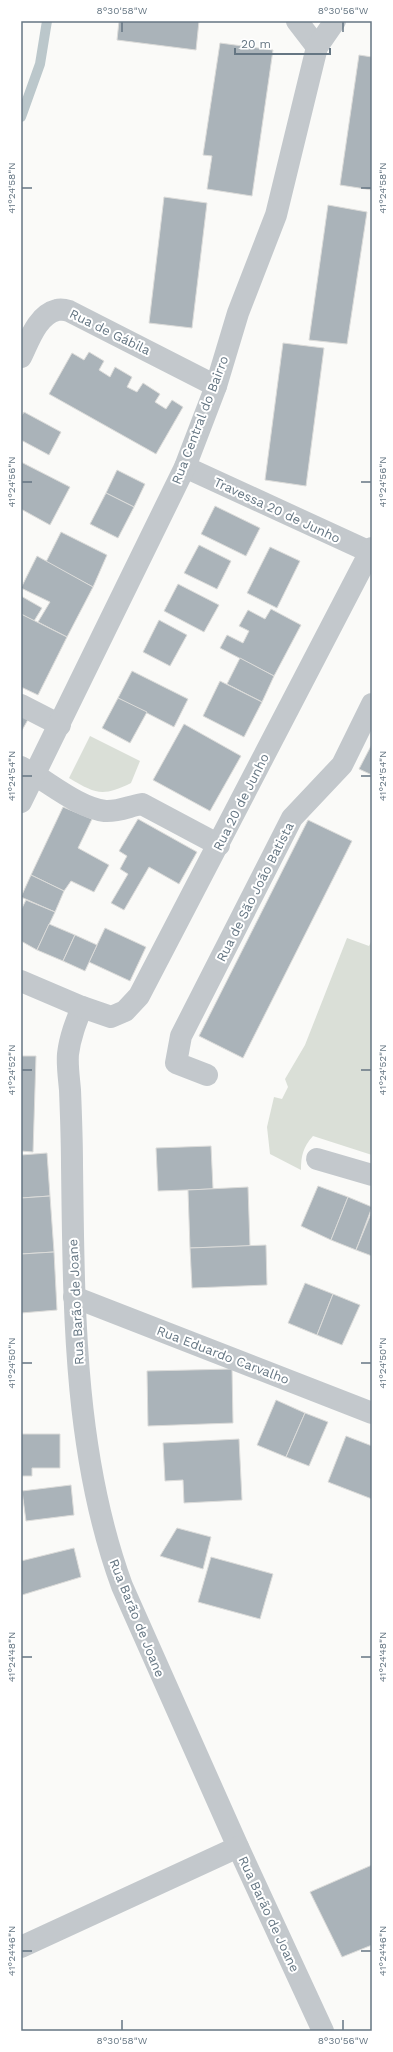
<svg xmlns="http://www.w3.org/2000/svg" width="393" height="2052" font-family="'Work Sans',sans-serif">
	<rect width="100%" height="100%" fill="#fafaf8"/>
	<!-- green -->
	<g fill="#dadfd7">
		<path d="M90,736l50,25 -9,22c-29,14 -35,11 -62,-5z"/>
		<path d="M347,938l22,8 3,-6v215l-59,-19c-10,11 -12,20 -12,34l-31,-16 -3,-27 7,-30 8,2 6,-12 -3,-8 20,-34z"/>
	</g>
	<g fill="none" stroke-linecap="round" stroke-linejoin="round">
		<!-- stream -->
		<path stroke="#bbc7cb" stroke-width="10" d="M21,117l19,-53 7,-43"/>
	</g>
	<!-- building -->
	<g fill="#aab3b9" stroke="#dcdcda">
		<path d="M119,21h80l-3,29 -79,-10z"/>
		<path d="M220,43l53,7 -21,146 -45,-7 5,-33 -9,-1z"/>
		<path d="M359,55l13,2v133l-32,-5z"/>
		<path d="M164,197l43,6 -15,125 -43,-5z"/>
		<path d="M328,205l39,7 -20,132 -38,-4z"/>
		<path d="M283,343l41,5 -18,138 -41,-6z"/>
		<path d="M89,352l15,9 -5,9 11,7 5,-10 17,10 -5,10 10,5 6,-9 17,11 -5,8 11,7 6,-9 11,7 -27,47 -107,-60 23,-41 12,7z"/>
		<path d="M24,412l37,20 -12,23 -28,-15v-23z"/>
		<path d="M21,462l49,25 -20,38 -29,-16z"/>
		<path d="M117,470l28,14 -11,23 -28,-14z"/>
		<path d="M106,493l28,14 -16,31 -28,-14z"/>
		<path d="M215,506l45,22 -14,28 -45,-22z"/>
		<path d="M61,532l46,23 -14,32 -47,-25z"/>
		<path d="M199,545l32,16 -14,28 -33,-16z"/>
		<path d="M270,547l30,14 -23,47 -30,-15z"/>
		<path d="M37,556l56,31 -26,50 -29,-15 12,-20 -29,-14z"/>
		<path d="M178,584l41,21 -15,27 -40,-21z"/>
		<path d="M21,596l21,12 -8,13 -13,-7z"/>
		<path d="M271,609l30,16 -27,51 -54,-28 7,-13 16,8 6,-12 -10,-5 9,-16 17,9z"/>
		<path d="M21,614l46,23 -29,58 -17,-8z"/>
		<path d="M159,620l28,15 -17,31 -27,-14z"/>
		<path d="M240,658l34,18 -12,26 -35,-18z"/>
		<path d="M132,671l56,28 -14,28 -56,-29z"/>
		<path d="M220,681l42,21 -18,35 -41,-21z"/>
		<path d="M118,698l29,14 -17,31 -28,-15z"/>
		<path d="M21,712l9,4 -9,16z"/>
		<path d="M184,724l57,32 -31,55 -57,-31z"/>
		<path d="M372,744v31l-13,-6z"/>
		<path d="M63,807l29,12 -14,29 31,17 -15,27 -23,-11 -7,10 -33,-16z"/>
		<path d="M138,819l59,33 -18,32 -30,-17 -25,43 -13,-7 17,-29 -8,-5 7,-13 -8,-5z"/>
		<path d="M308,820l44,21 -109,217 -44,-22z"/>
		<path d="M31,875l33,16 -9,21 -34,-15z"/>
		<path d="M26,900l29,12 -18,38 -16,-9v-31z"/>
		<path d="M49,924l26,11 -12,26 -26,-11z"/>
		<path d="M105,928l41,19 -16,34 -41,-19z"/>
		<path d="M75,935l22,10 -12,26 -22,-10z"/>
		<path d="M21,1056h15l-3,96 -12,-1z"/>
		<path d="M211,1146l2,43 -55,2 -2,-43z"/>
		<path d="M47,1153l3,43 -29,2v-43z"/>
		<path d="M318,1186l30,11 -17,43 -30,-14z"/>
		<path d="M248,1187l2,59 -60,2 -2,-58z"/>
		<path d="M50,1196l4,56 -33,2v-56z"/>
		<path d="M348,1197l24,10 -16,43 -25,-10z"/>
		<path d="M372,1211v45l-16,-6z"/>
		<path d="M266,1245l1,40 -75,3 -2,-40z"/>
		<path d="M54,1252l3,58 -36,3v-59z"/>
		<path d="M305,1283l28,11 -16,41 -29,-12z"/>
		<path d="M333,1294l27,11 -18,40 -25,-10z"/>
		<path d="M232,1369l1,54 -85,3 -1,-55z"/>
		<path d="M276,1400l29,13 -19,44 -29,-12z"/>
		<path d="M305,1413l23,9 -19,44 -23,-9z"/>
		<path d="M21,1434h39v34h-28v8h-11z"/>
		<path d="M346,1436l26,10v53l-44,-17z"/>
		<path d="M239,1439l3,61 -58,3 -1,-23 -18,1 -2,-38z"/>
		<path d="M71,1485l3,30 -48,6 -4,-30z"/>
		<path d="M177,1528l34,9 -8,32 -43,-13z"/>
		<path d="M74,1548l7,29 -59,18 -1,-34z"/>
		<path d="M211,1557l62,17 -13,45 -62,-17z"/>
		<path d="M372,1865v80l-30,12 -32,-65z"/>
	</g>
	<g fill="none" stroke-linecap="round" stroke-linejoin="round">
		<!-- minor -->
		<g stroke="#c3c8cc" stroke-width="22">
			<path d="M297,21l20,26"/>
			<path d="M21,357c8,-16 16,-42 36,-47 3,-1 9,0 12,1l147,75"/>
			<path d="M185,467l185,85"/>
			<path d="M21,705l39,20"/>
			<path d="M21,767c26,13 55,40 84,44 13,1 25,-5 37,-7l77,41"/>
			<path d="M82,1007c-6,15 -12,30 -14,47 -1,11 1,24 2,36 1,25 2,50 2,75 2,141 1,287 50,421l116,261 85,184"/>
			<path d="M207,1075l-31,-12 5,-27 111,-218 50,-53 30,-61"/>
			<path d="M317,1159l55,16"/>
			<path d="M74,1297l298,116"/>
			<path d="M21,1947l217,-100"/>
		</g>
		<!-- tertiary -->
		<g stroke="#c3c8cc" stroke-width="22">
			<path d="M21,802l164,-335 31,-81 22,-73 38,-98 41,-168 18,-26"/>
			<path d="M21,981l61,26 29,10 14,-6 14,-15 233,-448"/>
		</g>
	</g>
	<!-- ticks -->
	<path fill="none" stroke="#657683" stroke-width="1.5" d="M122,22v10M343,22v10M22,188h10M361,188h10M22,482h10M361,482h10M22,776h10M361,776h10M22,1070h10M361,1070h10M22,1363h10M361,1363h10M22,1657h10M361,1657h10M22,1951h10M361,1951h10M122,2020v10M343,2020v10"/>
	<g text-anchor="middle" dominant-baseline="central" stroke-width="4" stroke-linejoin="round" paint-order="stroke">
		<!-- street labels -->
		<g font-size="13" fill="#657683" stroke="#fff">
			<text transform="translate(110 332) rotate(26)">Rua de Gábila</text>
			<text transform="translate(200 420) rotate(-69)">Rua Central do Bairro</text>
			<text transform="translate(277 510) rotate(25)">Travessa 20 de Junho</text>
			<text transform="translate(241 802) rotate(-63)">Rua 20 de Junho</text>
			<text transform="translate(255 892) rotate(-63)">Rua de São João Batista</text>
			<text transform="translate(76 1302) rotate(-93)">Rua Barão de Joane</text>
			<text transform="translate(223 1355) rotate(21)">Rua Eduardo Carvalho</text>
			<text transform="translate(137 1618) rotate(68)">Rua Barão de Joane</text>
			<text transform="translate(269 1914) rotate(65)">Rua Barão de Joane</text>
		</g>
	</g>
	<!-- border -->
	<rect width="393" height="2052" fill="none" stroke="#ffffff" stroke-width="44"/>
	<!-- scale -->
	<path d="M235 48v6h95v-6" fill="none" stroke="#657683" stroke-width="2"/>
	<text x="241" y="48" font-size="12" fill="#657683" stroke="#ffffff" stroke-width="3" paint-order="stroke">20 m</text>
	<rect x="22" y="22" width="349" height="2008" fill="none" stroke="#657683" stroke-width="1.5"/>
	<g font-size="10" text-anchor="middle" fill="#657683">
		<text x="122" y="14">8°30'58"W</text>
		<text x="343" y="14">8°30'56"W</text>
		<text transform="translate(11 188) rotate(-90)" y="4">41°24'58"N</text>
		<text transform="translate(382 188) rotate(-90)" y="4">41°24'58"N</text>
		<text transform="translate(11 482) rotate(-90)" y="4">41°24'56"N</text>
		<text transform="translate(382 482) rotate(-90)" y="4">41°24'56"N</text>
		<text transform="translate(11 776) rotate(-90)" y="4">41°24'54"N</text>
		<text transform="translate(382 776) rotate(-90)" y="4">41°24'54"N</text>
		<text transform="translate(11 1070) rotate(-90)" y="4">41°24'52"N</text>
		<text transform="translate(382 1070) rotate(-90)" y="4">41°24'52"N</text>
		<text transform="translate(11 1363) rotate(-90)" y="4">41°24'50"N</text>
		<text transform="translate(382 1363) rotate(-90)" y="4">41°24'50"N</text>
		<text transform="translate(11 1657) rotate(-90)" y="4">41°24'48"N</text>
		<text transform="translate(382 1657) rotate(-90)" y="4">41°24'48"N</text>
		<text transform="translate(11 1951) rotate(-90)" y="4">41°24'46"N</text>
		<text transform="translate(382 1951) rotate(-90)" y="4">41°24'46"N</text>
		<text x="122" y="2044">8°30'58"W</text>
		<text x="343" y="2044">8°30'56"W</text>
	</g>
</svg>
